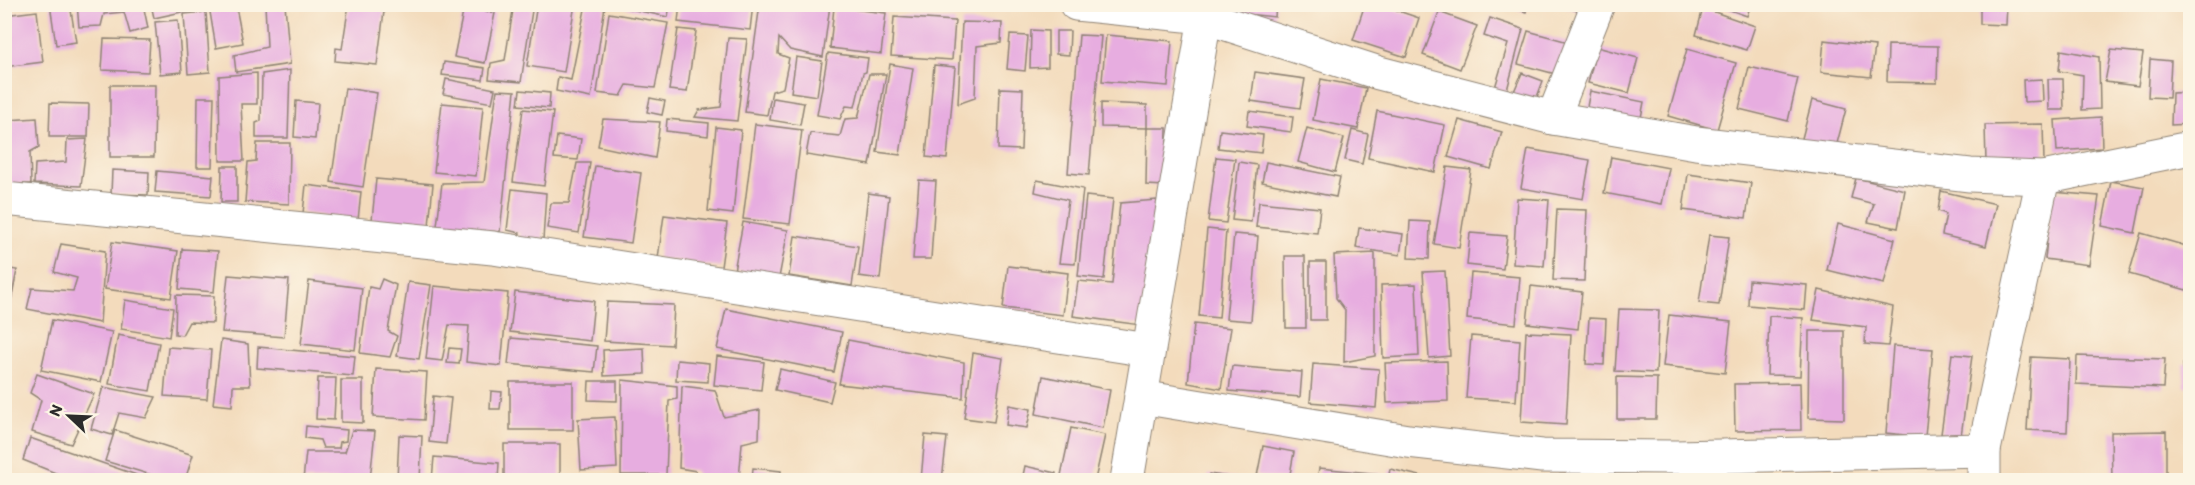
<svg xmlns="http://www.w3.org/2000/svg" width="2195" height="485" font-family="Itim,sans-serif">
	<rect width="100%" height="100%" fill="#fcf5e5"/>
	<filter id="ink" filterUnits="userSpaceOnUse"><feTurbulence type="fractalNoise" baseFrequency=".0167" numOctaves="2"/><feDisplacementMap in="SourceGraphic" scale="12" xChannelSelector="R" yChannelSelector="G"/><feConvolveMatrix kernelMatrix="1 2 1 2 8 2 1 2 1" color-interpolation-filters="sRGB"/></filter>
	<filter id="wash" filterUnits="userSpaceOnUse"><feTurbulence type="fractalNoise" baseFrequency=".008" numOctaves="4" result="noise"/><feDisplacementMap in="SourceGraphic" scale="24" xChannelSelector="R" yChannelSelector="G"/><feGaussianBlur stdDeviation="1.35" result="paint"/><feColorMatrix in="noise" values="0 0 0 0 0 0 0 0 0 0 0 0 0 0 0 0 0 1.4 0 .05"/><feComposite in="paint" operator="in"/></filter>
	<g filter="url(#wash)">
		<rect width="100%" height="100%" fill="#f3dbbc"/>
		<g id="blocks">
			<!-- building -->
			<g fill="#e7ade0">
				<path d="M50,4h20l6,38 -20,3z"/>
				<path d="M77,4h66l5,24 -18,5 -6,-21 -20,2 -3,12 -22,1z"/>
				<path d="M151,4h54v3l-51,11z"/>
				<path d="M265,4h20l5,60 -54,8 -2,-17 33,-8z"/>
				<path d="M349,4h36l-8,61 -42,-4 1,-13 6,1z"/>
				<path d="M514,4h19l-12,78 -32,-3 2,-16 14,-3z"/>
				<path d="M537,4h38l-11,68 -37,-6z"/>
				<path d="M586,4l19,2 -14,92 -35,-7 2,-14 13,3z"/>
				<path d="M607,4h63l-2,13z"/>
				<path d="M680,4h73l-3,26 -72,-8z"/>
				<path d="M760,4l70,1 -7,52 -33,-7 -11,-12 -1,16 11,4 -6,30 -11,3 -5,24 -22,-3z"/>
				<path d="M1238,4h38l-1,13 -38,-4z"/>
				<path d="M1365,4h13l41,14 -13,39 -53,-17z"/>
				<path d="M1501,4h27l-2,8z"/>
				<path d="M1559,4h24l-3,8z"/>
				<path d="M1713,4h38l-4,12z"/>
				<path d="M1980,4h27l-1,21 -26,-1z"/>
				<path d="M236,7l7,36 -27,5 -6,-36z"/>
				<path d="M464,7l31,6 -10,50 -31,-6z"/>
				<path d="M834,7l52,6 -5,41 -51,-6z"/>
				<path d="M1703,8l52,18 -8,24 -51,-15z"/>
				<path d="M37,11l6,51 -39,5v-52z"/>
				<path d="M206,12l4,60 -22,2 -4,-60z"/>
				<path d="M1439,12l38,14 -17,43 -37,-14z"/>
				<path d="M609,13l59,10 -13,65 -28,-3 -6,11 -24,-3z"/>
				<path d="M894,17l61,4 -3,39 -61,-4z"/>
				<path d="M1490,18l33,11 -17,65 -12,-3 14,-47 -24,-8z"/>
				<path d="M178,20l4,52 -22,2 -5,-52z"/>
				<path d="M962,22l40,1 -1,20 -24,3 -2,52 -17,6z"/>
				<path d="M678,29l18,2 -9,61 -18,-2z"/>
				<path d="M1031,30l17,1v36l-18,1z"/>
				<path d="M1056,31h14l-1,24 -13,-1z"/>
				<path d="M1528,31l44,12 -9,33 -45,-12z"/>
				<path d="M1010,35l18,1 -3,35 -18,-2z"/>
				<path d="M1079,35l22,1 -12,139 -21,-2z"/>
				<path d="M1106,35l66,6 -4,45 -66,-5z"/>
				<path d="M728,38l19,1 -10,82 -42,-4 4,-7 22,-3z"/>
				<path d="M104,39l46,1 -2,32 -46,-2z"/>
				<path d="M1824,40l51,6 -4,31 -50,-5z"/>
				<path d="M1888,45l50,1 -1,37 -50,-1z"/>
				<path d="M1597,47l41,11 -9,35 -41,-10z"/>
				<path d="M1687,49l49,14 -19,67 -49,-14z"/>
				<path d="M2061,50l38,7 1,52 -18,1 1,-35 -24,-4z"/>
				<path d="M2111,50l32,3 -5,33 -33,-4z"/>
				<path d="M828,53l40,5 -2,14 -3,1 -8,34 -9,-1 -6,13 -23,-4z"/>
				<path d="M796,57l26,4 -5,35 -26,-4z"/>
				<path d="M2150,59l21,2 -2,37 -21,-1z"/>
				<path d="M444,62l41,6 -2,12 -41,-5z"/>
				<path d="M890,64l23,4 -13,87 -23,-3z"/>
				<path d="M934,65l21,2 -8,92 -21,-2z"/>
				<path d="M1749,67l49,11 -10,43 -49,-12z"/>
				<path d="M290,70l-2,68h-32v-15l5,-2 1,-47z"/>
				<path d="M1255,72l50,7 -5,29 -49,-7z"/>
				<path d="M257,73v31h-16l3,57h-24l-1,-85z"/>
				<path d="M1522,73l21,8 -9,24 -22,-9z"/>
				<path d="M869,74h17l-16,91 -64,-10 4,-22 30,3 5,-17 13,-1z"/>
				<path d="M446,79l49,10 -3,14 -49,-9z"/>
				<path d="M1321,79l45,9 -8,41 -45,-9z"/>
				<path d="M2042,79l1,22 -19,1 -1,-22z"/>
				<path d="M2048,79h15l1,31h-15z"/>
				<path d="M110,85h45l-1,72h-44z"/>
				<path d="M345,88l32,5 -14,94 -32,-5z"/>
				<path d="M1000,88l23,1 -2,61 -23,-1z"/>
				<path d="M497,90l18,1 -15,141 -63,-6 5,-43 42,-1z"/>
				<path d="M520,90l30,3 -1,15 -31,-3z"/>
				<path d="M1590,91l54,11 -4,21 -54,-11z"/>
				<path d="M2190,92v32l-19,1 1,-32z"/>
				<path d="M198,97h16l-2,70h-15z"/>
				<path d="M650,98l15,3 -3,14 -15,-3z"/>
				<path d="M773,98l31,5 -4,22 -30,-5z"/>
				<path d="M1812,100l34,9 -12,46 -34,-9z"/>
				<path d="M296,101l22,2 -3,36 -21,-2z"/>
				<path d="M50,103l39,1 -1,33h-39z"/>
				<path d="M442,103l41,4 -7,69 -42,-4z"/>
				<path d="M1101,103l46,2v23l-46,-1z"/>
				<path d="M523,109l30,3 -9,74 -31,-4z"/>
				<path d="M1249,111l44,6 -2,15 -44,-6z"/>
				<path d="M1377,111l68,14 -10,47 -67,-14z"/>
				<path d="M2101,117l1,31 -45,3 -2,-31z"/>
				<path d="M37,118l2,29 -9,5 1,32h-22l-1,-64z"/>
				<path d="M603,119l57,3 -5,36 -57,-12z"/>
				<path d="M667,119l42,4 -1,13 -42,-5z"/>
				<path d="M1459,120l43,12 -11,37 -43,-12z"/>
				<path d="M755,124l47,6 -12,94 -47,-5z"/>
				<path d="M2043,124l1,38 -58,1 -1,-38z"/>
				<path d="M716,127l25,3 -8,84 -25,-3z"/>
				<path d="M1147,128h20l-1,58 -20,-1z"/>
				<path d="M1307,128l37,10 -9,34 -37,-10z"/>
				<path d="M1220,130l43,5 -2,18 -43,-5z"/>
				<path d="M1352,130l16,4 -6,30 -17,-4z"/>
				<path d="M557,136l24,3 -3,21 -24,-2z"/>
				<path d="M87,139l-6,47 -47,-2 1,-20 31,-2 1,-22z"/>
				<path d="M257,143h33l-1,61 -44,-2 3,-40 8,-1z"/>
				<path d="M1528,149l62,11 -7,39 -62,-11z"/>
				<path d="M1216,157l19,2 -9,64 -18,-2z"/>
				<path d="M1611,157l58,11 -7,36 -58,-11z"/>
				<path d="M1239,162l18,3 -6,57 -19,-2z"/>
				<path d="M1266,162l74,15 -4,20 -74,-15z"/>
				<path d="M577,163h13l-11,70 -32,-5 4,-25h18z"/>
				<path d="M222,166h15v36h-16z"/>
				<path d="M595,166l46,7 -10,70 -47,-6z"/>
				<path d="M1447,167l24,3 -12,78 -25,-4z"/>
				<path d="M112,170l37,2 -1,23 -37,-1z"/>
				<path d="M157,171l56,5 -2,20 -56,-4z"/>
				<path d="M1688,174l63,9 -5,35 -63,-8z"/>
				<path d="M1856,178l49,12 -7,38 -30,-6 6,-18 -23,-6z"/>
				<path d="M376,179l57,5 -4,42 -57,-6z"/>
				<path d="M919,180l17,1 -5,78h-18z"/>
				<path d="M1037,180l46,9 -8,75 -16,-1 9,-63 -33,-8z"/>
				<path d="M2111,181l33,6 -9,46 -33,-7z"/>
				<path d="M306,185l55,7 -3,28 -55,-7z"/>
				<path d="M512,189l34,4 -3,47h-25l2,-7 -13,-3z"/>
				<path d="M1941,191l55,13 -10,42 -44,-11 4,-21 -8,-3z"/>
				<path d="M2052,192l47,4 -10,69 -44,-6z"/>
				<path d="M868,193l21,3 -9,83 -21,-3z"/>
				<path d="M1086,196l27,3 -9,80 -26,-3z"/>
				<path d="M1517,198l32,2 -5,66 -31,-2z"/>
				<path d="M1157,200l-16,125 -68,-9 5,-35 34,3 8,-81z"/>
				<path d="M1259,202l61,6 -3,25 -61,-6z"/>
				<path d="M1557,209l30,1 -3,71 -31,-1z"/>
				<path d="M664,215l63,8 -6,44 -63,-9z"/>
				<path d="M1410,221l20,1 -1,37 -21,-1z"/>
				<path d="M743,222l45,8 -9,48 -45,-7z"/>
				<path d="M1838,224l57,15 -11,45 -57,-14z"/>
				<path d="M1359,228l44,6 -3,21 -44,-7z"/>
				<path d="M1207,229l19,2 -7,87 -20,-2z"/>
				<path d="M1470,233l37,3 -4,33 -36,-4z"/>
				<path d="M2141,233l49,14v44l-61,-17z"/>
				<path d="M1234,234l24,2 -7,85 -25,-2z"/>
				<path d="M1709,235l20,2 -10,68 -20,-2z"/>
				<path d="M795,236l63,10 -6,40 -63,-10z"/>
				<path d="M112,242l66,9 -7,47 -66,-9z"/>
				<path d="M61,244l44,7 -5,72 -73,-14 5,-21 41,3 4,-13 -23,-6z"/>
				<path d="M182,249l36,2 -4,41 -35,-3z"/>
				<path d="M1375,253v103l-31,6 1,-52 -9,-12 -2,-43z"/>
				<path d="M4,254l5,2 2,9 -7,-1z"/>
				<path d="M1285,256h20l1,72h-20z"/>
				<rect x="1310" y="262" width="16" height="58"/>
				<path d="M1008,266l60,7 -5,42 -60,-7z"/>
				<path d="M4,268l13,2 -7,36 -6,-1z"/>
				<path d="M1445,271l5,85 -21,2 -6,-86z"/>
				<path d="M1471,273l49,4 -4,47 -49,-5z"/>
				<path d="M228,275l61,5 -5,57 -62,-5z"/>
				<path d="M382,279l14,6 -8,46 9,5 -7,21 -30,-4 9,-66 9,2z"/>
				<path d="M1749,280l58,5 -2,25 -57,-5z"/>
				<path d="M309,281l53,7 -7,62 -54,-6z"/>
				<path d="M408,282l23,3 -12,74 -22,-3z"/>
				<path d="M1416,284l3,72 -36,2 -2,-73z"/>
				<path d="M434,286l74,7 -7,73 -35,-4 3,-36 -20,-1 -7,36 -16,-2z"/>
				<path d="M1531,286l51,6 -4,37 -51,-6z"/>
				<path d="M1819,290l74,17 -5,39 -23,-2 1,-17 -53,-7z"/>
				<path d="M515,292l79,9 -4,40 -80,-9z"/>
				<path d="M176,295l38,1 -1,27 -24,-1 -7,13 -7,-1z"/>
				<path d="M125,300l48,8 -4,29 -48,-8z"/>
				<path d="M607,302l67,3 -2,40 -68,-4z"/>
				<path d="M726,309l116,23 -8,40 -117,-23z"/>
				<path d="M1619,309l40,1 -3,63 -41,-2z"/>
				<path d="M4,313l6,1 -4,23h-2z"/>
				<path d="M1669,315l62,7 -6,51 -62,-7z"/>
				<path d="M1769,316l34,2 -3,58 -33,-1z"/>
				<path d="M1589,318l17,1 -2,46 -18,-1z"/>
				<path d="M52,320l60,12 -11,50 -60,-12z"/>
				<path d="M1194,324l37,4 -10,61 -33,-6z"/>
				<path d="M1809,331h35v88l-36,-1z"/>
				<path d="M1526,332l45,2 -5,91 -45,-3z"/>
				<path d="M118,335l41,8 -9,48 -41,-7z"/>
				<path d="M1471,336l49,4 -4,61 -50,-3z"/>
				<path d="M511,338l86,8 -3,26 -86,-8z"/>
				<path d="M221,340l27,4 2,42h-17l-1,20 -19,-2z"/>
				<path d="M848,340l116,22 -1,36 -124,-14z"/>
				<path d="M1893,346l40,3 -8,88 -39,-4z"/>
				<path d="M168,347l43,3 -4,49 -43,-3z"/>
				<path d="M258,347l97,9 -2,20 -96,-8z"/>
				<path d="M449,348l12,1 -2,15 -12,-1z"/>
				<path d="M644,348l1,26 -41,2 -1,-26z"/>
				<path d="M973,353l30,5 -9,64 -30,-4z"/>
				<path d="M1952,354l20,2 -11,80 -20,-2z"/>
				<path d="M717,356l47,6 -3,28 -47,-5z"/>
				<path d="M2077,356l88,3 -2,29 -87,-4z"/>
				<path d="M2031,357l39,2 -3,73 -40,-2z"/>
				<path d="M677,360l32,3 -1,19 -32,-2z"/>
				<path d="M1447,361l1,40 -61,2 -2,-40z"/>
				<path d="M1313,364l66,5 -3,39 -66,-6z"/>
				<path d="M2183,364h7v23h-5z"/>
				<path d="M1232,366l70,6 -2,25 -71,-6z"/>
				<path d="M376,369l51,3 -3,48 -51,-3z"/>
				<path d="M780,369l55,13 -5,20 -55,-12z"/>
				<path d="M37,374l57,20 -23,50 -39,-12 9,-32 -11,-7z"/>
				<path d="M1043,376l67,14 -7,38 -67,-14z"/>
				<path d="M1617,377l40,1 -1,41h-39z"/>
				<path d="M318,378h18l-2,42 -18,-1z"/>
				<path d="M341,380h22v43l-22,-1z"/>
				<path d="M622,380l55,6v13l-8,2 -3,74h-45z"/>
				<path d="M589,381h28v20l-29,-1z"/>
				<rect x="510" y="382" width="63" height="48"/>
				<path d="M1800,383l1,47 -66,1 -1,-47z"/>
				<path d="M682,386l33,4 9,27 36,-7 -1,29 -17,4 -3,37h-40l-3,-9 -17,-3z"/>
				<path d="M103,387l53,10 -10,21 -27,-5 -7,22 -21,-6z"/>
				<path d="M491,391l11,1 -2,17h-10z"/>
				<path d="M433,396l18,2 -5,46 -17,-2z"/>
				<path d="M1009,405l22,4 -4,19 -21,-3z"/>
				<path d="M615,417l2,51 -36,2 -3,-51z"/>
				<path d="M306,426l41,4 -1,11 -6,1 -1,6h-16l-3,-8 -15,-2z"/>
				<path d="M1071,428l34,7 -10,45h-35z"/>
				<path d="M115,430l78,25 -8,25h-17l-63,-19z"/>
				<path d="M352,430l23,1 -5,49h-67l3,-28h39z"/>
				<path d="M2187,430h3v33h-2z"/>
				<path d="M2166,431v49h-54l-1,-48z"/>
				<path d="M399,435l23,1 -2,44h-23z"/>
				<path d="M925,435l22,2 -5,43h-21z"/>
				<path d="M30,438l121,42h-78l-50,-20z"/>
				<rect x="504" y="444" width="56" height="36"/>
				<path d="M1263,446l31,6 -5,28 -32,-4z"/>
				<path d="M434,457l65,6 -1,17h-66z"/>
				<path d="M1025,466l31,7 -1,7h-33z"/>
				<path d="M753,468l28,3v9h-29z"/>
				<path d="M1319,468l62,6v6h-64z"/>
				<path d="M1390,469l47,11h-49z"/>
				<path d="M1209,474l33,5v1h-34z"/>
			</g>
		</g>
	</g>
	<g filter="url(#ink)">
		<use href="#blocks" fill-opacity="0" stroke="#8f8374" stroke-width="1.5"/>
		<g fill="none" stroke-linecap="round" stroke-linejoin="round">
			<defs>
				<g id="minor">
					<path d="M1076,4l129,13 174,56 174,45 143,25 274,32 73,3 147,-30"/>
					<path d="M1553,118l45,-114"/>
					<path d="M4,199l489,49 655,102"/>
					<path d="M1141,397l267,44 134,15 134,1 308,-7"/>
					<path d="M1984,480v-30l59,-272"/>
				</g>
				<path id="tertiary" d="M1127,480l78,-463v-13"/>
			</defs>
			<!-- minor casing -->
			<use href="#minor" stroke="#8f8374" stroke-width="35"/>
			<!-- tertiary casing -->
			<use href="#tertiary" stroke="#8f8374" stroke-width="35"/>
			<!-- minor -->
			<use href="#minor" stroke="#fff" stroke-width="33"/>
			<!-- tertiary -->
			<use href="#tertiary" stroke="#fff" stroke-width="33"/>
		</g>
	</g>
	<!-- margin -->
	<rect width="2195" height="485" fill="none" stroke="#fcf5e5" stroke-width="24"/>
	<!-- north arrow -->
	<g transform="translate(69 416) rotate(293)" stroke="#fcf5e5" stroke-width="4.5" paint-order="stroke">
	<path d="M0-4.5L10 22L0 15L-10 22Z" fill="#2b2b2b"/>
	<text y="-9" font-size="16" font-weight="bold" text-anchor="middle" fill="#2b2b2b">N</text>
	</g>
</svg>
